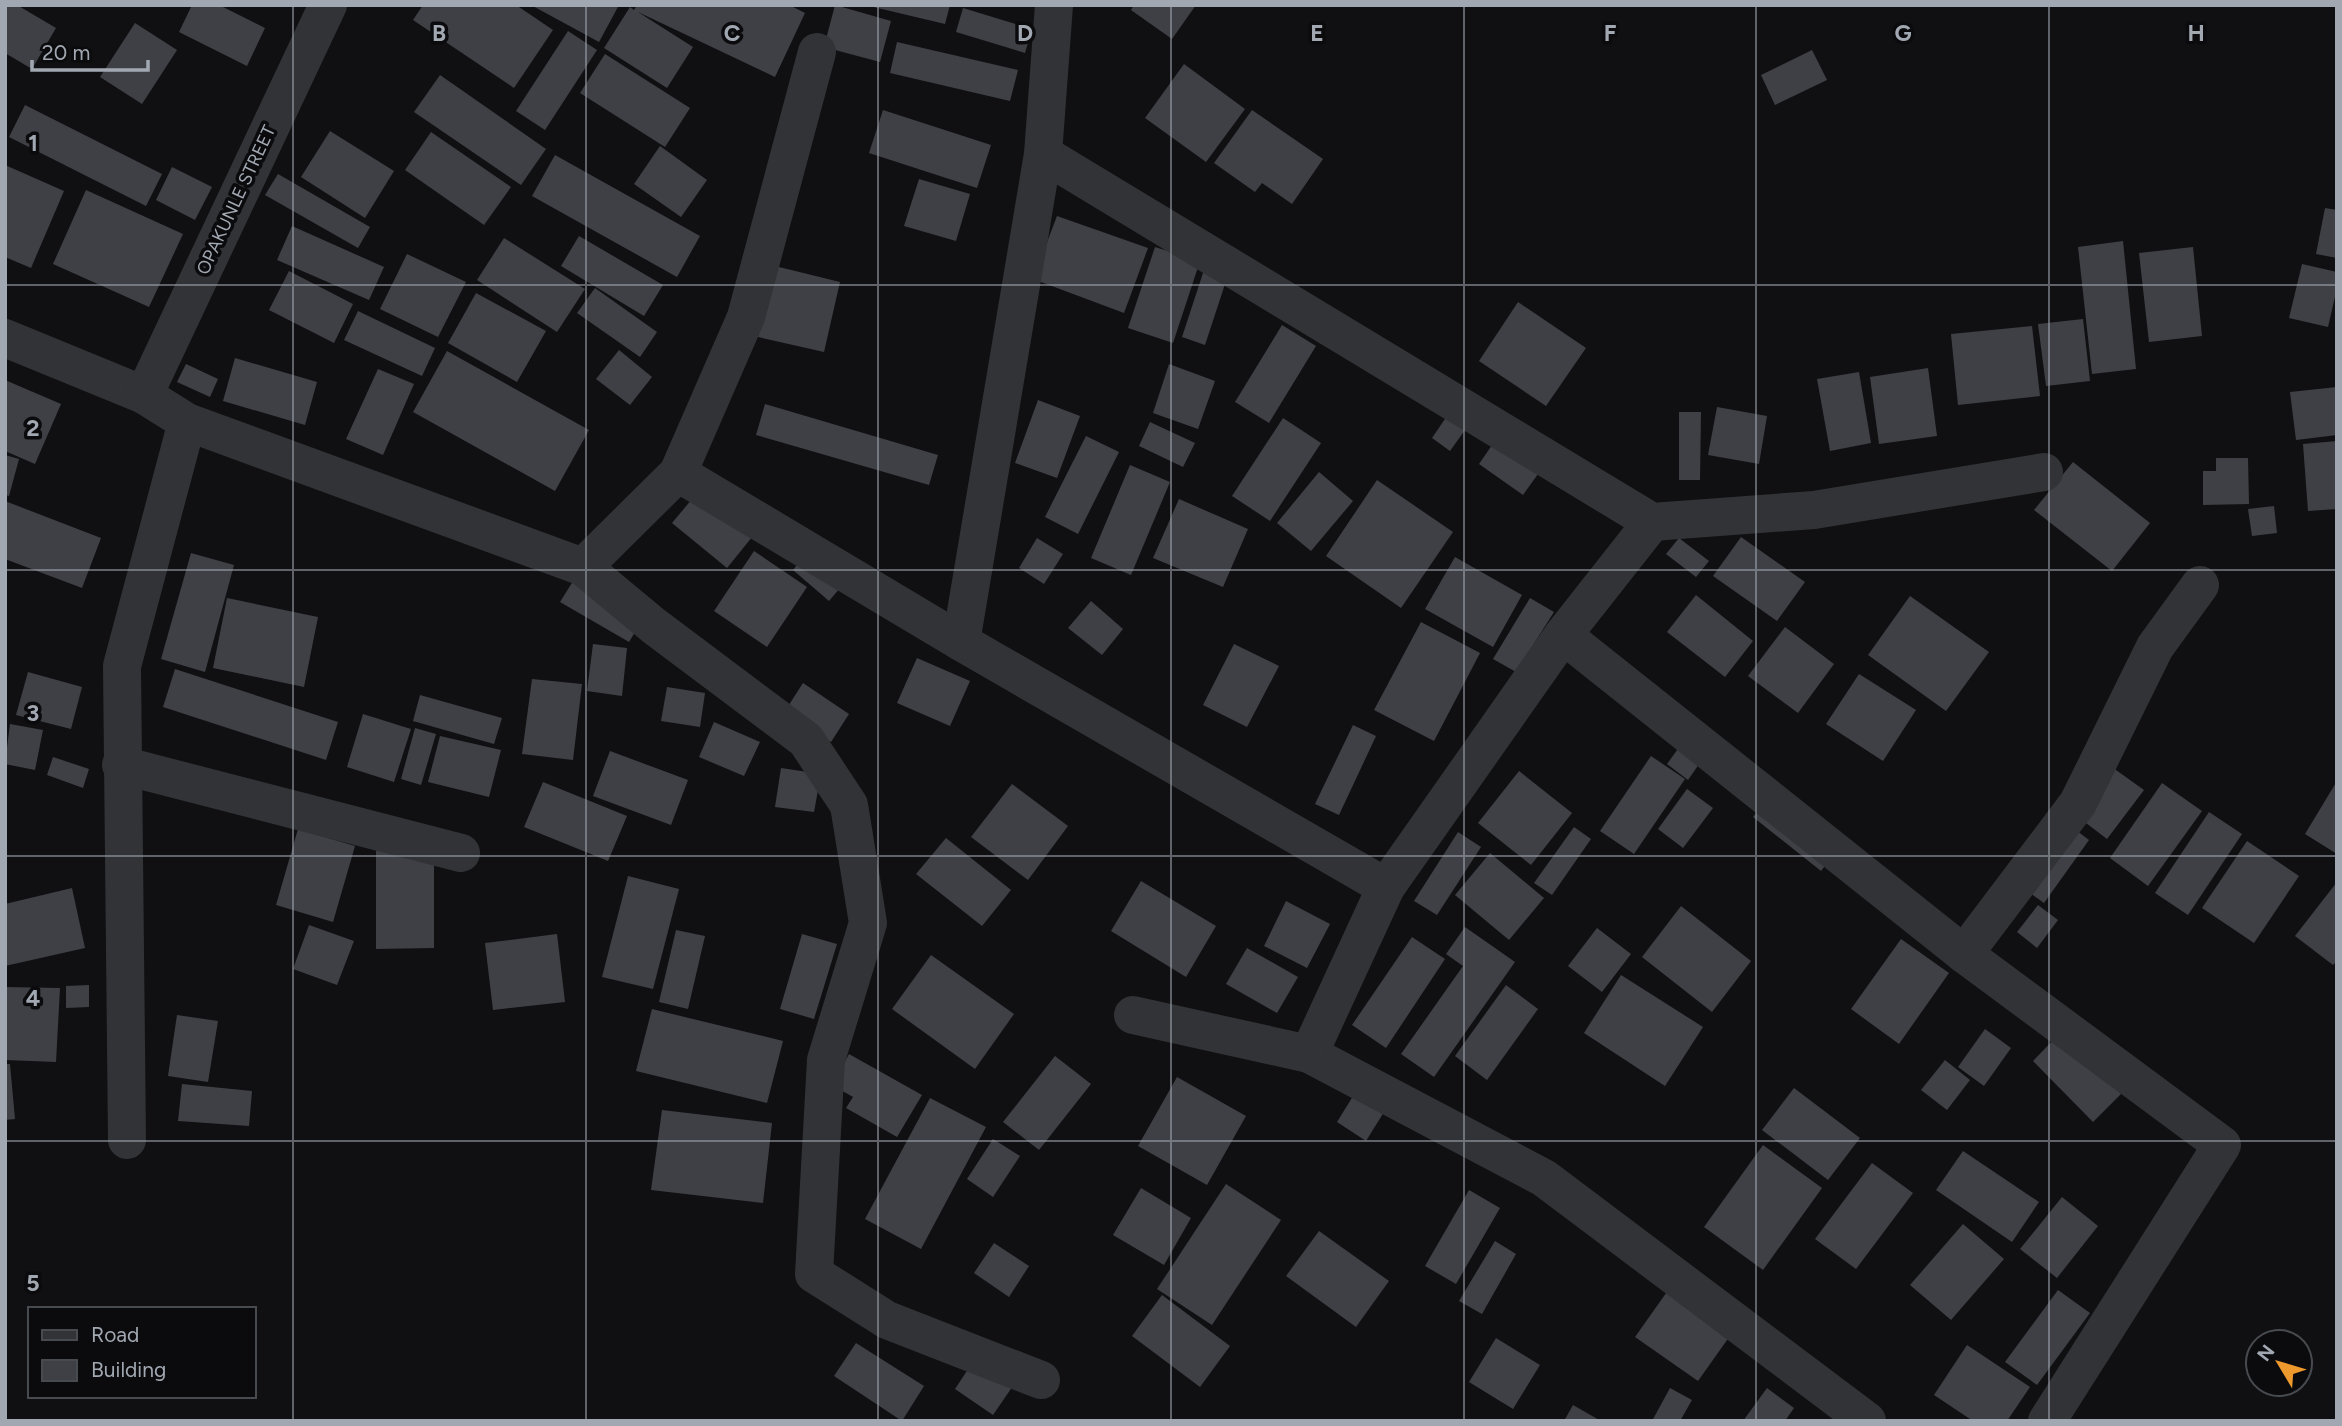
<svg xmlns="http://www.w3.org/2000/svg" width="2342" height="1426" font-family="Figtree,sans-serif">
	<rect width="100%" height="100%" fill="#101012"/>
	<!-- building -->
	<g fill="#3f4045">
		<path d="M5,5h12l39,23 -24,41 -27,-16z"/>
		<path d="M192,5h27l46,23 -18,38 -68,-34z"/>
		<path d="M423,5h93l37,25 -39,58 -101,-68z"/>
		<path d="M531,5h88l-20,37z"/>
		<path d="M637,5h152l16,8 -30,64 -137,-65 55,35 -26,41 -63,-40 26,-41 4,3z"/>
		<path d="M835,5l56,16 -11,41 -56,-15z"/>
		<path d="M865,5h85l-5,19z"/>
		<path d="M1134,5h62l-24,34 -41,-29z"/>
		<path d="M963,8l69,21 -7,24 -69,-21z"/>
		<path d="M135,23l42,27 -35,54 -42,-27z"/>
		<path d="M568,31l29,19 -52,80 -29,-19z"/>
		<path d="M897,42l121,28 -8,31 -120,-28z"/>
		<path d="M1812,50l15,30 -52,25 -14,-30z"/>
		<path d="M605,54l85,54 -25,39 -85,-54z"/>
		<path d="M1184,64l61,45 -39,53 -61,-44z"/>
		<path d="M440,75l106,74 -25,36 -107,-73z"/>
		<path d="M25,105l137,69 -16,32 -137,-69z"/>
		<path d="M883,110l108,35 -14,43 -108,-35z"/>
		<path d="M1252,110l71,49 -31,45 -30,-21 -7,9 -41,-29z"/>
		<path d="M330,131l64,40 -29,47 -64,-41z"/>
		<path d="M431,132l80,55 -27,38 -79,-55z"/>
		<path d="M660,146l47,34 -26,37 -47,-33z"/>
		<path d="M555,155l145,81 -23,41 -145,-81z"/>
		<path d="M5,165l59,26 -33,77 -26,-11z"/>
		<path d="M172,167l40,20 -17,33 -39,-20z"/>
		<path d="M278,174l92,53 -12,21 -93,-53z"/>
		<path d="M919,179l51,15 -14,47 -52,-15z"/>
		<path d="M86,190l97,44 -34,73 -96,-43z"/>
		<path d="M2325,208l12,2v48l-21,-4z"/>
		<path d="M1057,216l91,32 -24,65 -91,-34z"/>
		<path d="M292,226l92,41 -15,33 -92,-40z"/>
		<path d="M579,236l84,49 -19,31 -83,-50z"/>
		<path d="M504,238l81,51 -28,43 -80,-52z"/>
		<path d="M2123,241l13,128 -44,5 -14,-127z"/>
		<path d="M1155,247l45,14 -27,82 -45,-15z"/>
		<path d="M2193,247l9,89 -53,6 -10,-89z"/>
		<path d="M407,254l59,28 -28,55 -58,-28z"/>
		<path d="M2302,264l35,8v16l-9,39 -39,-9z"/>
		<path d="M775,266l65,16 -16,70 -66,-15z"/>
		<path d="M1204,270l23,8 -22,67 -23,-8z"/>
		<path d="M289,271l64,33 -19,39 -65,-33z"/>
		<path d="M595,288l62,44 -17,25 -63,-44z"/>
		<path d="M476,293l70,38 -29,51 -69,-39z"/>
		<path d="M1518,302l68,46 -40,58 -67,-45z"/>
		<path d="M358,311l77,37 -13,28 -78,-36z"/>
		<path d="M2083,319l7,62 -44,5 -8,-62z"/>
		<path d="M1282,325l34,21 -47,77 -34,-21z"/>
		<path d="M2032,326l8,70 -82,9 -7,-71z"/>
		<path d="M619,350l33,27 -22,28 -34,-26z"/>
		<path d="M447,351l142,79 -34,61 -142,-79z"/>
		<path d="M235,358l82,24 -12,43 -82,-24z"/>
		<path d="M186,364l32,15 -8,18 -33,-15z"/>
		<path d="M1169,364l46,17 -17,48 -45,-16z"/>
		<path d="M1928,368l9,68 -58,8 -9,-67z"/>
		<path d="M378,369l36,15 -31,71 -37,-16z"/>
		<path d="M1859,372l12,71 -41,8 -13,-72z"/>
		<path d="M5,380l56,24 -26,60 -30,-13z"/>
		<path d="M2337,387v48l-41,5 -6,-48z"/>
		<path d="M1038,400l42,16 -23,62 -42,-15z"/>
		<path d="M765,404l173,51 -9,30 -173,-50z"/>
		<path d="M1717,407l50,9 -8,48 -51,-9z"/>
		<path d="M1451,410l19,13 -20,28 -18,-13z"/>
		<path d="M1679,412h22l-1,68h-21z"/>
		<path d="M1283,418l38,25 -51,78 -38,-25z"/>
		<path d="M1150,422l45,21 -12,24 -44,-21z"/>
		<path d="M1501,432l45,31 -23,32 -44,-31z"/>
		<path d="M1086,436l33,16 -41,82 -33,-17z"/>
		<path d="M2337,441v68l-29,2 -5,-67z"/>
		<path d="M5,455l14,4 -10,37 -4,-1z"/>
		<path d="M2216,458h32l1,46 -46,1v-34h13z"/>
		<path d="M2073,462l77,61 -38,48 -78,-61z"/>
		<path d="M1130,465l40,17 -39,93 -40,-17z"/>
		<path d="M1319,472l34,29 -42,50 -34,-28z"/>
		<path d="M1377,480l76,52 -52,76 -75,-52z"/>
		<path d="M703,486l54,45 -30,37 -55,-45z"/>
		<path d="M1179,499l69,30 -25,58 -70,-29z"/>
		<path d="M5,501l96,37 -19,50 -77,-29z"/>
		<path d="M2274,506l3,27 -25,3 -4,-27z"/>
		<path d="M1741,537l64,45 -28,39 -64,-45z"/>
		<path d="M1037,538l26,16 -19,30 -25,-16z"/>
		<path d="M1679,538l30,23 -13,16 -30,-23z"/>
		<path d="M809,550l37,31 -17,20 -36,-31z"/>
		<path d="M754,551l53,36 -40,60 -53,-36z"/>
		<path d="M191,553l43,12 -29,107 -44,-13z"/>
		<path d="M1455,557l67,38 -29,52 -68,-38z"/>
		<path d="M575,578l68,41 -14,23 -69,-40z"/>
		<path d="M1696,595l57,46 -28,36 -58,-45z"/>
		<path d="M1910,596l79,56 -43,59 -78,-56z"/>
		<path d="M227,598l91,19 -14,70 -91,-19z"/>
		<path d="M1530,598l24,14 -38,60 -23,-13z"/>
		<path d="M1091,601l32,28 -21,26 -34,-27z"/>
		<path d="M1421,622l59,31 -46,88 -60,-31z"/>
		<path d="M1785,627l49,37 -36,49 -50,-37z"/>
		<path d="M593,644l34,4 -5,48 -35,-5z"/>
		<path d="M1234,644l45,22 -32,61 -44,-22z"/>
		<path d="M917,658l53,23 -20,45 -53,-23z"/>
		<path d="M175,669l163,53 -12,38 -163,-53z"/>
		<path d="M28,672l54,15 -11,42 -55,-14z"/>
		<path d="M1859,674l57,36 -33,51 -57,-37z"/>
		<path d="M532,679l50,5 -9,76 -51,-6z"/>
		<path d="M803,683l46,31 -18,28 -46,-31z"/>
		<path d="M667,687l38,6 -5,34 -39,-6z"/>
		<path d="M420,695l82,23 -8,26 -81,-23z"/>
		<path d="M363,714l48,15 -17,53 -47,-15z"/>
		<path d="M714,722l46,20 -16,34 -45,-19z"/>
		<path d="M10,724l33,6 -8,40 -30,-6z"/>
		<path d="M1353,725l23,11 -37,79 -24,-11z"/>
		<path d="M415,728l21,6 -15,51 -20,-6z"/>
		<path d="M440,736l61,14 -12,47 -61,-15z"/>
		<path d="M1683,742l21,15 -16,23 -21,-16z"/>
		<path d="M610,751l78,29 -17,45 -78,-29z"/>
		<path d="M1651,756l34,23 -51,75 -34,-23z"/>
		<path d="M53,757l36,12 -6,19 -36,-13z"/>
		<path d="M2109,765l35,25 -37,49 -34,-26z"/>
		<path d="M781,768l40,6 -7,38 -39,-5z"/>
		<path d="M1519,771l53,42 -41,52 -53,-42z"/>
		<path d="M2337,781v73l-32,-20z"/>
		<path d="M543,782l84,34 -19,45 -84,-34z"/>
		<path d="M2162,783l40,28 -54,75 -38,-28z"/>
		<path d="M1012,784l56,42 -40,54 -57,-43z"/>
		<path d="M1687,789l26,19 -30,40 -25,-19z"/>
		<path d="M1771,794l68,54 -18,23 -68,-54z"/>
		<path d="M2209,812l33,22 -54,81 -33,-22z"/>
		<path d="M2068,824l21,16 -45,63 -21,-15z"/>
		<path d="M1574,827l17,12 -39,56 -18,-12z"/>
		<path d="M298,829l57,17 -22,76 -57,-17z"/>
		<path d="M434,832v116l-58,1v-116z"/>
		<path d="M1458,832l23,15 -44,68 -23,-14z"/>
		<path d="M946,838l65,52 -29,36 -66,-52z"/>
		<path d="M2247,841l52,35 -45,67 -52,-35z"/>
		<path d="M1490,853l54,45 -35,42 -54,-45z"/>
		<path d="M628,876l51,13 -26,100 -51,-12z"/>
		<path d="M1141,881l75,45 -30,51 -75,-46z"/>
		<path d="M2337,882v79l-4,4 -38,-29z"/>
		<path d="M72,888l13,60 -80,18v-62z"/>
		<path d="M1286,901l44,23 -23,44 -43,-22z"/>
		<path d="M2038,905l20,15 -21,28 -20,-16z"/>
		<path d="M1681,906l70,55 -39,51 -70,-55z"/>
		<path d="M309,925l45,16 -17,44 -44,-16z"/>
		<path d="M1465,927l50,35 -81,115 -33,-23 62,-88 -17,-12z"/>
		<path d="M1597,928l34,26 -29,38 -34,-26z"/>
		<path d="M676,930l29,6 -17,73 -29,-7z"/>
		<path d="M557,934l8,68 -72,8 -8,-67z"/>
		<path d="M802,934l35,10 -23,75 -34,-10z"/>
		<path d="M1412,937l33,22 -59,89 -34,-23z"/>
		<path d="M1901,939l48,34 -50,71 -48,-35z"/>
		<path d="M1247,948l51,29 -21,36 -51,-29z"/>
		<path d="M931,955l83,59 -39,55 -83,-60z"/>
		<path d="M1621,975l82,52 -38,59 -81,-53z"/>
		<path d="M89,985v22l-23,1v-22z"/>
		<path d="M1506,985l32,24 -51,71 -32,-24z"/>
		<path d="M5,987l55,1 -4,74 -51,-2z"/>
		<path d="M652,1009l131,32 -16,62 -131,-32z"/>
		<path d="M177,1015l41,6 -10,61 -40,-6z"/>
		<path d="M1985,1029l26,19 -27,38 -26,-19z"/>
		<path d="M2061,1032l60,62 -28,28 -60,-61z"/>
		<path d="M849,1054l73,41 -25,42 -51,-29 7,-11 -21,-12z"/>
		<path d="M1055,1056l36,28 -52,66 -36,-28z"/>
		<path d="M1945,1060l25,20 -23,30 -26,-20z"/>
		<path d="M5,1064h5l5,55 -10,1z"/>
		<path d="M1177,1077l69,39 -39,69 -69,-39z"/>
		<path d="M182,1084l70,7 -3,35 -71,-5z"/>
		<path d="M1794,1088l66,50 -32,42 -66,-50z"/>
		<path d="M1355,1093l29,19 -18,29 -29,-19z"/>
		<path d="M930,1098l56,29 -65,122 -56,-30z"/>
		<path d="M662,1110l110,13 -9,80 -112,-13z"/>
		<path d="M993,1139l27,17 -27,41 -26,-18z"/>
		<path d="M1763,1145l59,43 -59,82 -59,-43z"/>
		<path d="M1963,1151l76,51 -27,40 -76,-52z"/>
		<path d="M1872,1163l41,30 -57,76 -41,-30z"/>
		<path d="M1226,1184l55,36 -69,105 -55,-36z"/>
		<path d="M1141,1188l50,30 -27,47 -51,-30z"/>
		<path d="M1469,1190l31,18 -44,76 -31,-18z"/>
		<path d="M2062,1197l36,29 -41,52 -37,-29z"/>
		<path d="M1963,1224l41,35 -53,61 -41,-35z"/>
		<path d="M1319,1231l70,50 -33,46 -70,-51z"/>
		<path d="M1495,1241l21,13 -34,60 -23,-13z"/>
		<path d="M994,1243l35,23 -20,31 -35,-24z"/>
		<path d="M1669,1289l63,44 -34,48 -63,-44z"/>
		<path d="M2058,1290l32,23 -53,72 -32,-23z"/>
		<path d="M1162,1295l68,51 -30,41 -68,-51z"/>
		<path d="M1496,1338l44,27 -27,44 -44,-27z"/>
		<path d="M856,1343l68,43 -22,35 -68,-45z"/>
		<path d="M1967,1345l63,42 -23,34h-34l-39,-26z"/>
		<path d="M978,1354l39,26 -24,35 -38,-26z"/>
		<path d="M1670,1388l22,12 -12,21h-28z"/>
		<path d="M1767,1388l27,20 -9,13h-42z"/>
		<path d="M1573,1405l28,16h-37z"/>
	</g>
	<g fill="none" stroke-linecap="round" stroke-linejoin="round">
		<!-- street -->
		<g stroke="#313336" stroke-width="38">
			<path d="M1043,154l609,368 162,-12 230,-38"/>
			<path d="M5,338l139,57 43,27 396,145 95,-94 283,169 425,245"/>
			<path d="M144,395l184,-390"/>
			<path d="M678,473l68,-156 71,-265"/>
			<path d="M1652,522l-89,113 -177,252 -77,167 235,124 323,243"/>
			<path d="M583,567l71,59 152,114 43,65 19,118 -42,137 -12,214 73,46 154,60"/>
			<path d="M1563,635l401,319 258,191 -175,276"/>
			<path d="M961,642l82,-488 11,-149"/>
			<path d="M121,765l340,88"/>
			<path d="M1964,954l114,-151 77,-156 45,-62"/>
			<path d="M1133,1015l176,39"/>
			<path d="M127,1140l-5,-474 65,-244"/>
		</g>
	</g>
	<!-- grid -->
	<path fill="none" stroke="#a2a8b2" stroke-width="2" stroke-opacity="0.55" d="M293,5v1416M586,5v1416M878,5v1416M1171,5v1416M1464,5v1416M1756,5v1416M2049,5v1416M5,285h2332M5,570h2332M5,856h2332M5,1141h2332"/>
	<g text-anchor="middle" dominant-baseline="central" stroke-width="7" stroke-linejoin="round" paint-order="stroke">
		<!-- street labels -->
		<g font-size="18" fill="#a2a8b2" stroke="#0b0b0d">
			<text transform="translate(236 200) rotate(-65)">OPAKUNLE STREET</text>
		</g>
	</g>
	<g font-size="23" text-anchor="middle" font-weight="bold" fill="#a2a8b2" stroke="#0b0b0d" stroke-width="7" stroke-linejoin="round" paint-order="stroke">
		<text x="439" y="41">B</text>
		<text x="732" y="41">C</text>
		<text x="1025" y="41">D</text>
		<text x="1317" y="41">E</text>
		<text x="1610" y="41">F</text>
		<text x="1903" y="41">G</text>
		<text x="2196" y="41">H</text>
		<text x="33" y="151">1</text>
		<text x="33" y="436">2</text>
		<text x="33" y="721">3</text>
		<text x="33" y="1006">4</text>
		<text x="33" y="1291">5</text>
	</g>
	<!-- border -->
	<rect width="2342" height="1426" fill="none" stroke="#a2a8b2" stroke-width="14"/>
	<!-- legend -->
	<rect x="28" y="1307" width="228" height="91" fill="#0b0b0d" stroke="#474a4f" stroke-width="2"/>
	<rect x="42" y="1330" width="35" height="10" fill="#313336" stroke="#474a4f" stroke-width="2"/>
	<text x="91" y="1342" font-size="21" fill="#a2a8b2">Road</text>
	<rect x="42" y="1360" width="35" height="21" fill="#3f4045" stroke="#474a4f" stroke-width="2"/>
	<text x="91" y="1377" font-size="21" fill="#a2a8b2">Building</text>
	<!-- north arrow -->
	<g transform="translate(2279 1363) rotate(308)"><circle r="33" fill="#0b0b0d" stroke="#474a4f" stroke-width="2"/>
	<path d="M0-5L12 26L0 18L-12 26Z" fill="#ed992d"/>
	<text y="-10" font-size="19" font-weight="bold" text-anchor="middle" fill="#a2a8b2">N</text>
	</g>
	<!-- scale -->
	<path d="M32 60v10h116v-10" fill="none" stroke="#a2a8b2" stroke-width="3.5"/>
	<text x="42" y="60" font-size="21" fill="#a2a8b2" stroke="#0b0b0d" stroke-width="5" paint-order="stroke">20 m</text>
</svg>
